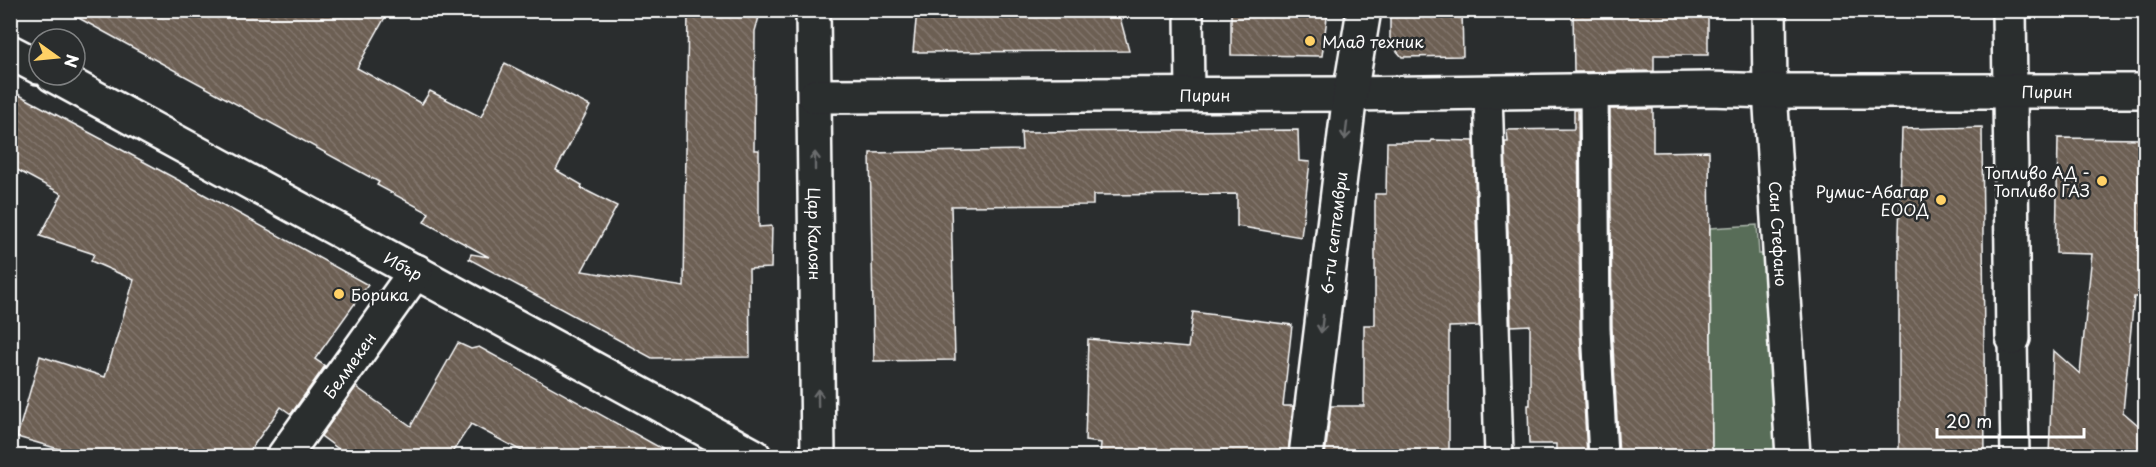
<svg xmlns="http://www.w3.org/2000/svg" width="2156" height="467" font-family="'Playpen Sans',sans-serif">
	<defs>
		<pattern id="building-back-hatch" width="6" height="6" patternUnits="userSpaceOnUse" patternTransform="scale(1.5)"><rect width="6" height="6" fill="#6c5e53"/><path d="M-1 5l2 2M0 0l6 6M5-1l2 2" fill="none" stroke="#82766d"/></pattern>
	</defs>
	<rect width="100%" height="100%" fill="#2a2d2e"/>
	<filter id="ink" filterUnits="userSpaceOnUse"><feTurbulence type="fractalNoise" baseFrequency=".0167" numOctaves="2"/><feDisplacementMap in="SourceGraphic" scale="12" xChannelSelector="R" yChannelSelector="G"/><feConvolveMatrix kernelMatrix="1 2 1 2 8 2 1 2 1" color-interpolation-filters="sRGB"/></filter>
	<g filter="url(#ink)">
		<!-- park -->
		<path fill="#596d58" stroke="#acb6ac" stroke-width="1.5" d="M1757,225l2,29h26l4,202h-77l-2,-228z"/>
		<!-- building -->
		<g fill="url(#building-back-hatch)" stroke="#fff" stroke-width="1.5">
			<path d="M64,10h325l-32,58 65,36 8,-13 51,26 24,-54 85,43 -34,64 26,15 -1,3 36,18 -35,65 102,16 4,-277h73l-6,21 -1,119h5v77l13,-1 -1,42 -22,1 1,88 -98,1 -183,-99 2,-5 18,3 -65,-35 5,-9 -52,-28 2,-3z"/>
			<path d="M917,10h201l11,41 -216,1z"/>
			<path d="M1231,10h97l-6,46 -91,-1z"/>
			<path d="M1390,10h72l1,46 -61,1 -12,-14z"/>
			<path d="M1573,10h135v45h-54v16l-80,1z"/>
			<path d="M10,90l168,90 190,105 -53,74 10,7 -34,48 -10,-7 -35,49h-163l-66,-19 23,-81 65,21 29,-97 -43,-19 3,-7 -54,-18 22,-42 -52,-28z"/>
			<path d="M1610,109h43v43l56,-1 3,305h-93l-7,-128z"/>
			<path d="M1574,110h4l2,220 7,126h-31v-12h-27l-1,-39h2v-80l-19,1 -6,-184h3l-1,-12 67,-1z"/>
			<path d="M1982,127l3,329h-86v-223l3,-104z"/>
			<path d="M1298,130l1,31 11,1 -9,75 -64,-11v-32l-144,1v10l-142,1 4,154 -81,1 -4,-208 152,-3 -1,-18z"/>
			<path d="M2058,138l87,1v158h-11l-11,115 22,19v25h-96l4,-106 27,24 12,-120 -36,-1z"/>
			<path d="M1432,140l42,1 5,185 -30,1v129h-124l6,-50h33v-81h11v-131h11l1,-52h44z"/>
			<path d="M1193,312l99,13 -9,81h10l-5,50h-188l1,-13 -16,-2 3,-102 100,9z"/>
			<path d="M458,343l13,6 8,-2 196,109h-144l-60,-32 -20,30 3,2h-106l-27,-20 35,-49 55,39z"/>
		</g>
		<g fill="none" stroke-linecap="round" stroke-linejoin="round">
			<defs>
				<g id="lane">
					<path d="M1189,10l1,84"/>
					<path d="M1594,90l2,239 7,127"/>
					<path d="M1488,92l11,364"/>
					<path d="M2013,338l2,118"/>
				</g>
				<g id="street">
					<path id="s1" d="M813,10l5,446"/>
					<path id="s2" d="M1769,10l1,81 23,365"/>
					<path d="M2009,10l4,328"/>
					<path d="M10,52l29,15"/>
					<path id="s3" d="M53,75l701,381"/>
					<path id="s4" d="M815,96l535,-2 359,-5 61,2h376"/>
					<path id="s5" d="M284,456l132,-185"/>
					<path id="s6" d="M1306,456l44,-362 14,-84"/>
				</g>
			</defs>
			<!-- lane casing -->
			<use href="#lane" stroke="#fff" stroke-width="32"/>
			<!-- street casing -->
			<use href="#street" stroke="#fff" stroke-width="38"/>
			<!-- lane -->
			<use href="#lane" stroke="#2a2d2e" stroke-width="27"/>
			<!-- street -->
			<use href="#street" stroke="#2a2d2e" stroke-width="33"/>
		</g>
		<!-- one-way arrows -->
		<defs><path id="oneway-shaft" d="M-6 0H5M1.5-3L5.5 0L1.5 3" fill="none" stroke-width="1.6" stroke-linecap="round" stroke-linejoin="round" transform="scale(1.5)"/></defs>
		<g stroke="#6a6c6d">
			<use href="#oneway-shaft" transform="translate(1346 131) rotate(97)"/>
			<use href="#oneway-shaft" transform="translate(815 161) rotate(-90)"/>
			<use href="#oneway-shaft" transform="translate(1322 324) rotate(97)"/>
			<use href="#oneway-shaft" transform="translate(818 398) rotate(-91)"/>
		</g>
	</g>
	<!-- markers -->
	<g fill="#ffd166" stroke="#2a2d2e" stroke-width="2">
		<circle cx="1310" cy="41" r="6"/>
		<circle cx="2102" cy="181" r="6"/>
		<circle cx="1941" cy="200" r="6"/>
		<circle cx="339" cy="294" r="6"/>
	</g>
	<g text-anchor="middle" dominant-baseline="central" stroke-width="5" stroke-linejoin="round" paint-order="stroke">
		<!-- poi labels -->
		<g font-size="16" fill="#fff" stroke="#2a2d2e" text-anchor="start">
			<text x="1322" y="41">Млад техник</text>
			<text x="2090" y="172" text-anchor="end">Топливо АД -<tspan x="2090" dy="18">Топливо ГАЗ</tspan></text>
			<text x="1929" y="191" text-anchor="end">Румис-Абагар<tspan x="1929" dy="18">ЕООД</tspan></text>
			<text x="351" y="294">Борика</text>
		</g>
		<!-- street labels -->
		<g font-size="16" fill="#fff" stroke="#2a2d2e">
			<text stroke="none"><textPath href="#s4" startOffset="1232">Пирин</textPath></text>
			<text stroke="none"><textPath href="#s4" startOffset="390">Пирин</textPath></text>
			<text stroke="none"><textPath href="#s1" startOffset="224">Цар Калоян</textPath></text>
			<text stroke="none"><textPath href="#s6" startOffset="225">6-ти септември</textPath></text>
			<text stroke="none"><textPath href="#s2" startOffset="224">Сан Стефано</textPath></text>
			<text stroke="none"><textPath href="#s3" startOffset="399">Ибър</textPath></text>
			<text stroke="none"><textPath href="#s5" startOffset="112">Белмекен</textPath></text>
		</g>
	</g>
	<!-- margin -->
	<rect width="2156" height="467" fill="none" stroke="#2a2d2e" stroke-width="36"/>
	<rect x="18" y="18" width="2120" height="431" fill="none" stroke="#fff" stroke-width="2" filter="url(#ink)"/>
	<!-- north arrow -->
	<g transform="translate(57 57) rotate(105)"><circle r="28" fill="#2a2d2e" stroke="#7f8182" stroke-width="1.5"/>
	<path d="M0-4.5L10 22L0 15L-10 22Z" fill="#ffd166"/>
	<text y="-9" font-size="16" font-weight="bold" text-anchor="middle" fill="#ffffff">N</text>
	</g>
	<!-- scale -->
	<path d="M1937 428v9h147v-9" fill="none" stroke="#ffffff" stroke-width="3"/>
	<text x="1946" y="428" font-size="18" fill="#ffffff" stroke="#2a2d2e" stroke-width="4.5" paint-order="stroke">20 m</text>
</svg>
